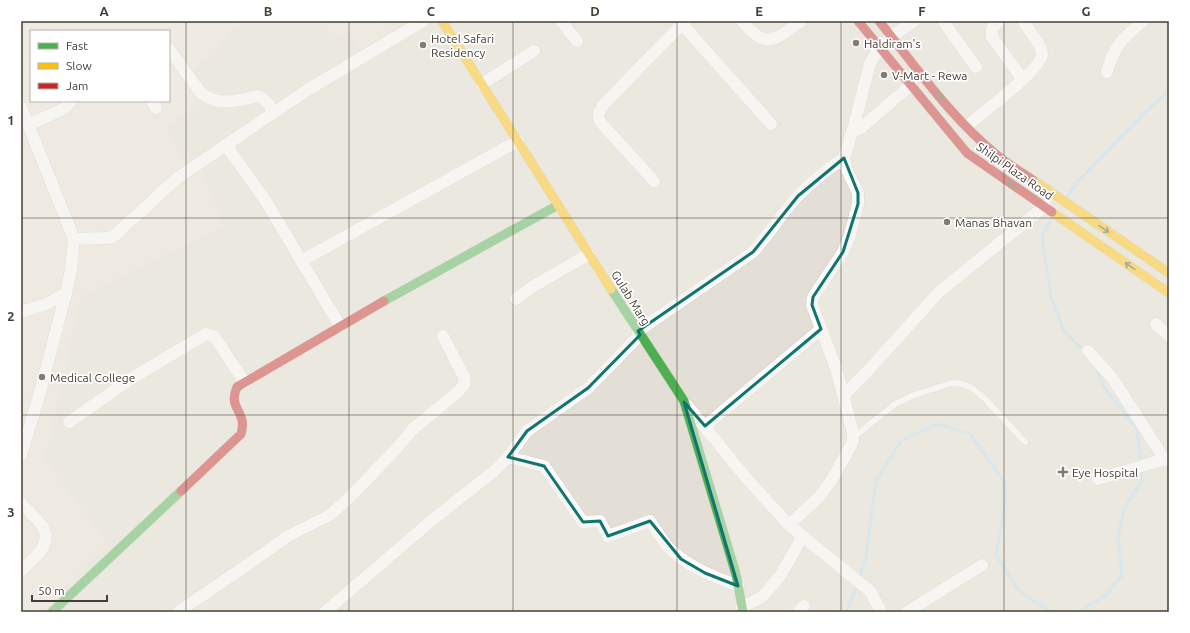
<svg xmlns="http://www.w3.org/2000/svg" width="1190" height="633" font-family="Ubuntu,sans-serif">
	<rect width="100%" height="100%" fill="#f0eee9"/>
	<!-- residential -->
	<path fill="#e4dfd6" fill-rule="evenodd" d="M21,21h1148v591h-1148zM31,31h138v70h-138z"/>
	<!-- education -->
	<g fill="#ebe5d8" fill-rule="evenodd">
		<path d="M21,21h228l-20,13 -13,19 -17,11 -15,14 15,26 -33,24 17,35 13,-7 15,36 12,35 -142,69 -36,163 63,85 -66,68h-21zM31,31h138v70h-138z"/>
		<path d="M322,21h82l-45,30 -11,-20 -14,6z"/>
	</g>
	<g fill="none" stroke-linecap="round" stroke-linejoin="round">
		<!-- stream -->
		<g stroke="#b9ddef" stroke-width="3">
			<path d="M1067,197l8,-12 68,-71 26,-23"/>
			<path d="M1052,218l-10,18 9,61 13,34 20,21"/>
			<path d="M1095,366l9,21 33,42 4,34"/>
			<path d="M859,578l7,-20 6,-49 4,-28 25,-40 36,-17 33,10 35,49v22l-9,50 23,36 29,19 5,2"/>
			<path d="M847,612l10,-28"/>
			<path d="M1078,612l28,-17 16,-20 -4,-36 6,-30 18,-29 -1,-11"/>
		</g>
		<defs>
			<path id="lane" d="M853,436l6,-3 36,-29 19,-9 38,-12 10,1 10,4 13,11 40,43"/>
			<g id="street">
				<path d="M561,21l16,20"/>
				<path d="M742,21c25,30 32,19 59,0"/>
				<path d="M943,21l33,46"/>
				<path d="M999,21l-7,7v9l30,42"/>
				<path d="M682,24l89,100"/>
				<path d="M169,49l31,43c17,15 37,9 58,4 8,2 11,10 16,16"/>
				<path d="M1107,72c6,-25 17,-35 36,-51"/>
				<path d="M482,84l52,-33"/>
				<path d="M152,101l4,7"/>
				<path d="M21,107l53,132 -3,31 -5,23 -20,11 -25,8"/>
				<path d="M28,125l37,-17 6,-7"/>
				<path d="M967,126c13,-11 74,-57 75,-71 1,-9 -14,-26 -19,-34"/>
				<path d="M852,132l9,-4 50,-43"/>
				<path d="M226,145l41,58 73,123"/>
				<path d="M654,181l-52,-57c-6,-9 -3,-12 2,-20l81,-83"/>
				<path d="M74,239l33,-1 6,-1 63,-58 50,-34 83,-56 114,-68"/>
				<path d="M301,261l217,-120"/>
				<path d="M516,299l16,-12 57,-33"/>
				<path d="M1156,324l13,12"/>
				<path d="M638,331l115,-79c16,-18 29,-39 45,-56 14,-15 30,-27 46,-38"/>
				<path d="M1088,351l25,28 52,81"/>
				<path d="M844,395l21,-21 74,-82 106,-86"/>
				<path d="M687,405l60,74 42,46 82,67 10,20"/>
				<path d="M69,422l63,-44 74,-44 8,2 31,47"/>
				<path d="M705,426l116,-97"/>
				<path d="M21,455l18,-59 27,-103"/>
				<path d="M508,457l36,9 39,56 17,-1 8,15 42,-15c6,8 11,18 18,26 19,20 45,29 70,39"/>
				<path d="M1098,479l71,-21"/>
				<path d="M21,503c7,8 18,17 23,26 8,17 -13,32 -23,42"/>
				<path d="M789,525l30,-28 12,-16 19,-34 3,-6v-8l-17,-65 -24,-63 1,-8 30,-45 7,-17 8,-31v-11l-12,-25 -2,-10 10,-32 16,-63 10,-15 12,-12 22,-15"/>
				<path d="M742,607l20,-10 18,-21 23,-40"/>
				<path d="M178,612l59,-40 51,-36 42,-21 23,-21 44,-46 16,-19 46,-38 5,-6 1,-6 -22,-43"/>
				<path d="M325,612l106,-91 62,-49 15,-15 19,-26 61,-43 52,-53"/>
				<path d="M798,612l6,-6"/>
				<path d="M907,612l75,-47"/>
			</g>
			<g id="fast">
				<path d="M611,289l73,112 52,173 7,38"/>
				<path d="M384,301l174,-96"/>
				<path d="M52,612l129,-121"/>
			</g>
			<g id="slow">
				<path d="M442,21l169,268"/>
				<path d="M1033,180l136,93"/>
				<path d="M1052,212l117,81"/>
			</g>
			<g id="jam">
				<path d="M858,21l109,132 85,59"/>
				<path d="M879,21c37,46 72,97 119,135 11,9 23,16 35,24"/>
				<path d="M181,491l60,-57c7,-24 -14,-24 -4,-47l147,-86"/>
			</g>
		</defs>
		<!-- lane casing -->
		<use href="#lane" stroke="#ceccc7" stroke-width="7"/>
		<!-- street casing -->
		<use href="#street" stroke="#ceccc7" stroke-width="13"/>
		<!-- fast casing -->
		<use href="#fast" stroke="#d0cbc0" stroke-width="10"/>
		<!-- slow casing -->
		<use href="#slow" stroke="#d0cbc0" stroke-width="10"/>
		<!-- jam casing -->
		<use href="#jam" stroke="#d0cbc0" stroke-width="10"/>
		<!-- lane -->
		<use href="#lane" stroke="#fdfcfc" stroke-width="6"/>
		<!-- street -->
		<use href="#street" stroke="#fdfcfc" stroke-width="12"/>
		<!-- fast -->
		<use href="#fast" stroke="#4caf50" stroke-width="9"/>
		<!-- slow -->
		<use href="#slow" stroke="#ffc107" stroke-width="9"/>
		<!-- jam -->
		<use href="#jam" stroke="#c62828" stroke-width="9"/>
	</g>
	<!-- one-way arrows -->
	<defs><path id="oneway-shaft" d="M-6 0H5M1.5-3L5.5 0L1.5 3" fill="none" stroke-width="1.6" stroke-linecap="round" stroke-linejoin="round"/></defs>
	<g stroke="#485a3c">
		<use href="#oneway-shaft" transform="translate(939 95) rotate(51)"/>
		<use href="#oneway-shaft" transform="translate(1012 185) rotate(-145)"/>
		<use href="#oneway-shaft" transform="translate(1104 229) rotate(34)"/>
		<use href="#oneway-shaft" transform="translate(1130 266) rotate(-145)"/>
	</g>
	<!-- marked area -->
	<path d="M0 0H1190V633H0ZM844,158l14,35v11l-15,48 -30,45 -1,8 9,24 -116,97 -21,-24 54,184 -33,-13 -24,-14 -31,-38 -42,15 -8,-15 -17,1 -39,-56 -36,-9 19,-26 61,-43 52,-53 -2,-4 115,-79 45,-56z" fill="#f0eee9" fill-opacity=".55" fill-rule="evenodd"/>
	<path fill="none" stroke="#0f766e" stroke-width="3" stroke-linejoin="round" d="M844,158l14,35v11l-15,48 -30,45 -1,8 9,24 -116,97 -21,-24 54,184 -33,-13 -24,-14 -31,-38 -42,15 -8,-15 -17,1 -39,-56 -36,-9 19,-26 61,-43 52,-53 -2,-4 115,-79 45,-56z"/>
	<!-- grid -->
	<path fill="none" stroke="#463e35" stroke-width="1" stroke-opacity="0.55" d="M186,21v591M349,21v591M513,21v591M677,21v591M841,21v591M1004,21v591M21,218h1148M21,415h1148"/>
	<!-- markers -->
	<g fill="#827c74" stroke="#fff" stroke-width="1.5">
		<circle cx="856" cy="43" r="4"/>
		<circle cx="423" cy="45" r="4"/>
		<circle cx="884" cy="75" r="4"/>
		<circle cx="947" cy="222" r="4"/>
		<circle cx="42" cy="377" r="4"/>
		<path d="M1061 466h4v4h4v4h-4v4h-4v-4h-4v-4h4z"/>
	</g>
	<g text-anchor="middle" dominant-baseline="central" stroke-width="3.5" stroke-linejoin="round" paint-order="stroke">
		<!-- poi labels -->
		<g font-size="12" fill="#463e35" stroke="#fff" text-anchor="start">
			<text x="431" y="38">Hotel Safari<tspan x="431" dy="14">Residency</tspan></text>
			<text x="864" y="43">Haldiram's</text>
			<text x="892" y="75">V-Mart - Rewa</text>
			<text x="955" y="222">Manas Bhavan</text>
			<text x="50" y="377">Medical College</text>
			<text x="1072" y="472">Eye Hospital</text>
		</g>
		<!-- street labels -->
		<g font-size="12" fill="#463e35" stroke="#fff">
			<text transform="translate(1015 171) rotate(35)">Shilpi Plaza Road</text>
			<text transform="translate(631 298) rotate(58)">Gulab Marg</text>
		</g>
	</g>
	<!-- border -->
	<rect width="1190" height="633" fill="none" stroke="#ffffff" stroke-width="44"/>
	<!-- legend -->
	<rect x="30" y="30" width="140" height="72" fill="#ffffff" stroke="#b5b2ae"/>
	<rect x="38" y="43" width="20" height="6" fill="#4caf50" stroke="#b5b2ae"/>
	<text x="66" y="50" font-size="12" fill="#463e35">Fast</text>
	<rect x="38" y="63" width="20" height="6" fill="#ffc107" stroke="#b5b2ae"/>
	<text x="66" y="70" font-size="12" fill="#463e35">Slow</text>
	<rect x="38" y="83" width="20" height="6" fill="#c62828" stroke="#b5b2ae"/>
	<text x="66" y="90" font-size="12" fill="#463e35">Jam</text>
	<!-- scale -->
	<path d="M32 595v6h75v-6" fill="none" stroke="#463e35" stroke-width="2"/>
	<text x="38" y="595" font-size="12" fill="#463e35" stroke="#ffffff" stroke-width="3" paint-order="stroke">50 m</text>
	<rect x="22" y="22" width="1146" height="589" fill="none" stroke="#463e35" stroke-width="1.5"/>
	<g font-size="13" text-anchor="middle" font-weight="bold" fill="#463e35">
		<text x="104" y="16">A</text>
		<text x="268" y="16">B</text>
		<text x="431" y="16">C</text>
		<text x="595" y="16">D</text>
		<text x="759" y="16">E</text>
		<text x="922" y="16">F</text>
		<text x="1086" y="16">G</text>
		<text x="11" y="125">1</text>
		<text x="11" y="321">2</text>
		<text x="11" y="517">3</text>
	</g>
</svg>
